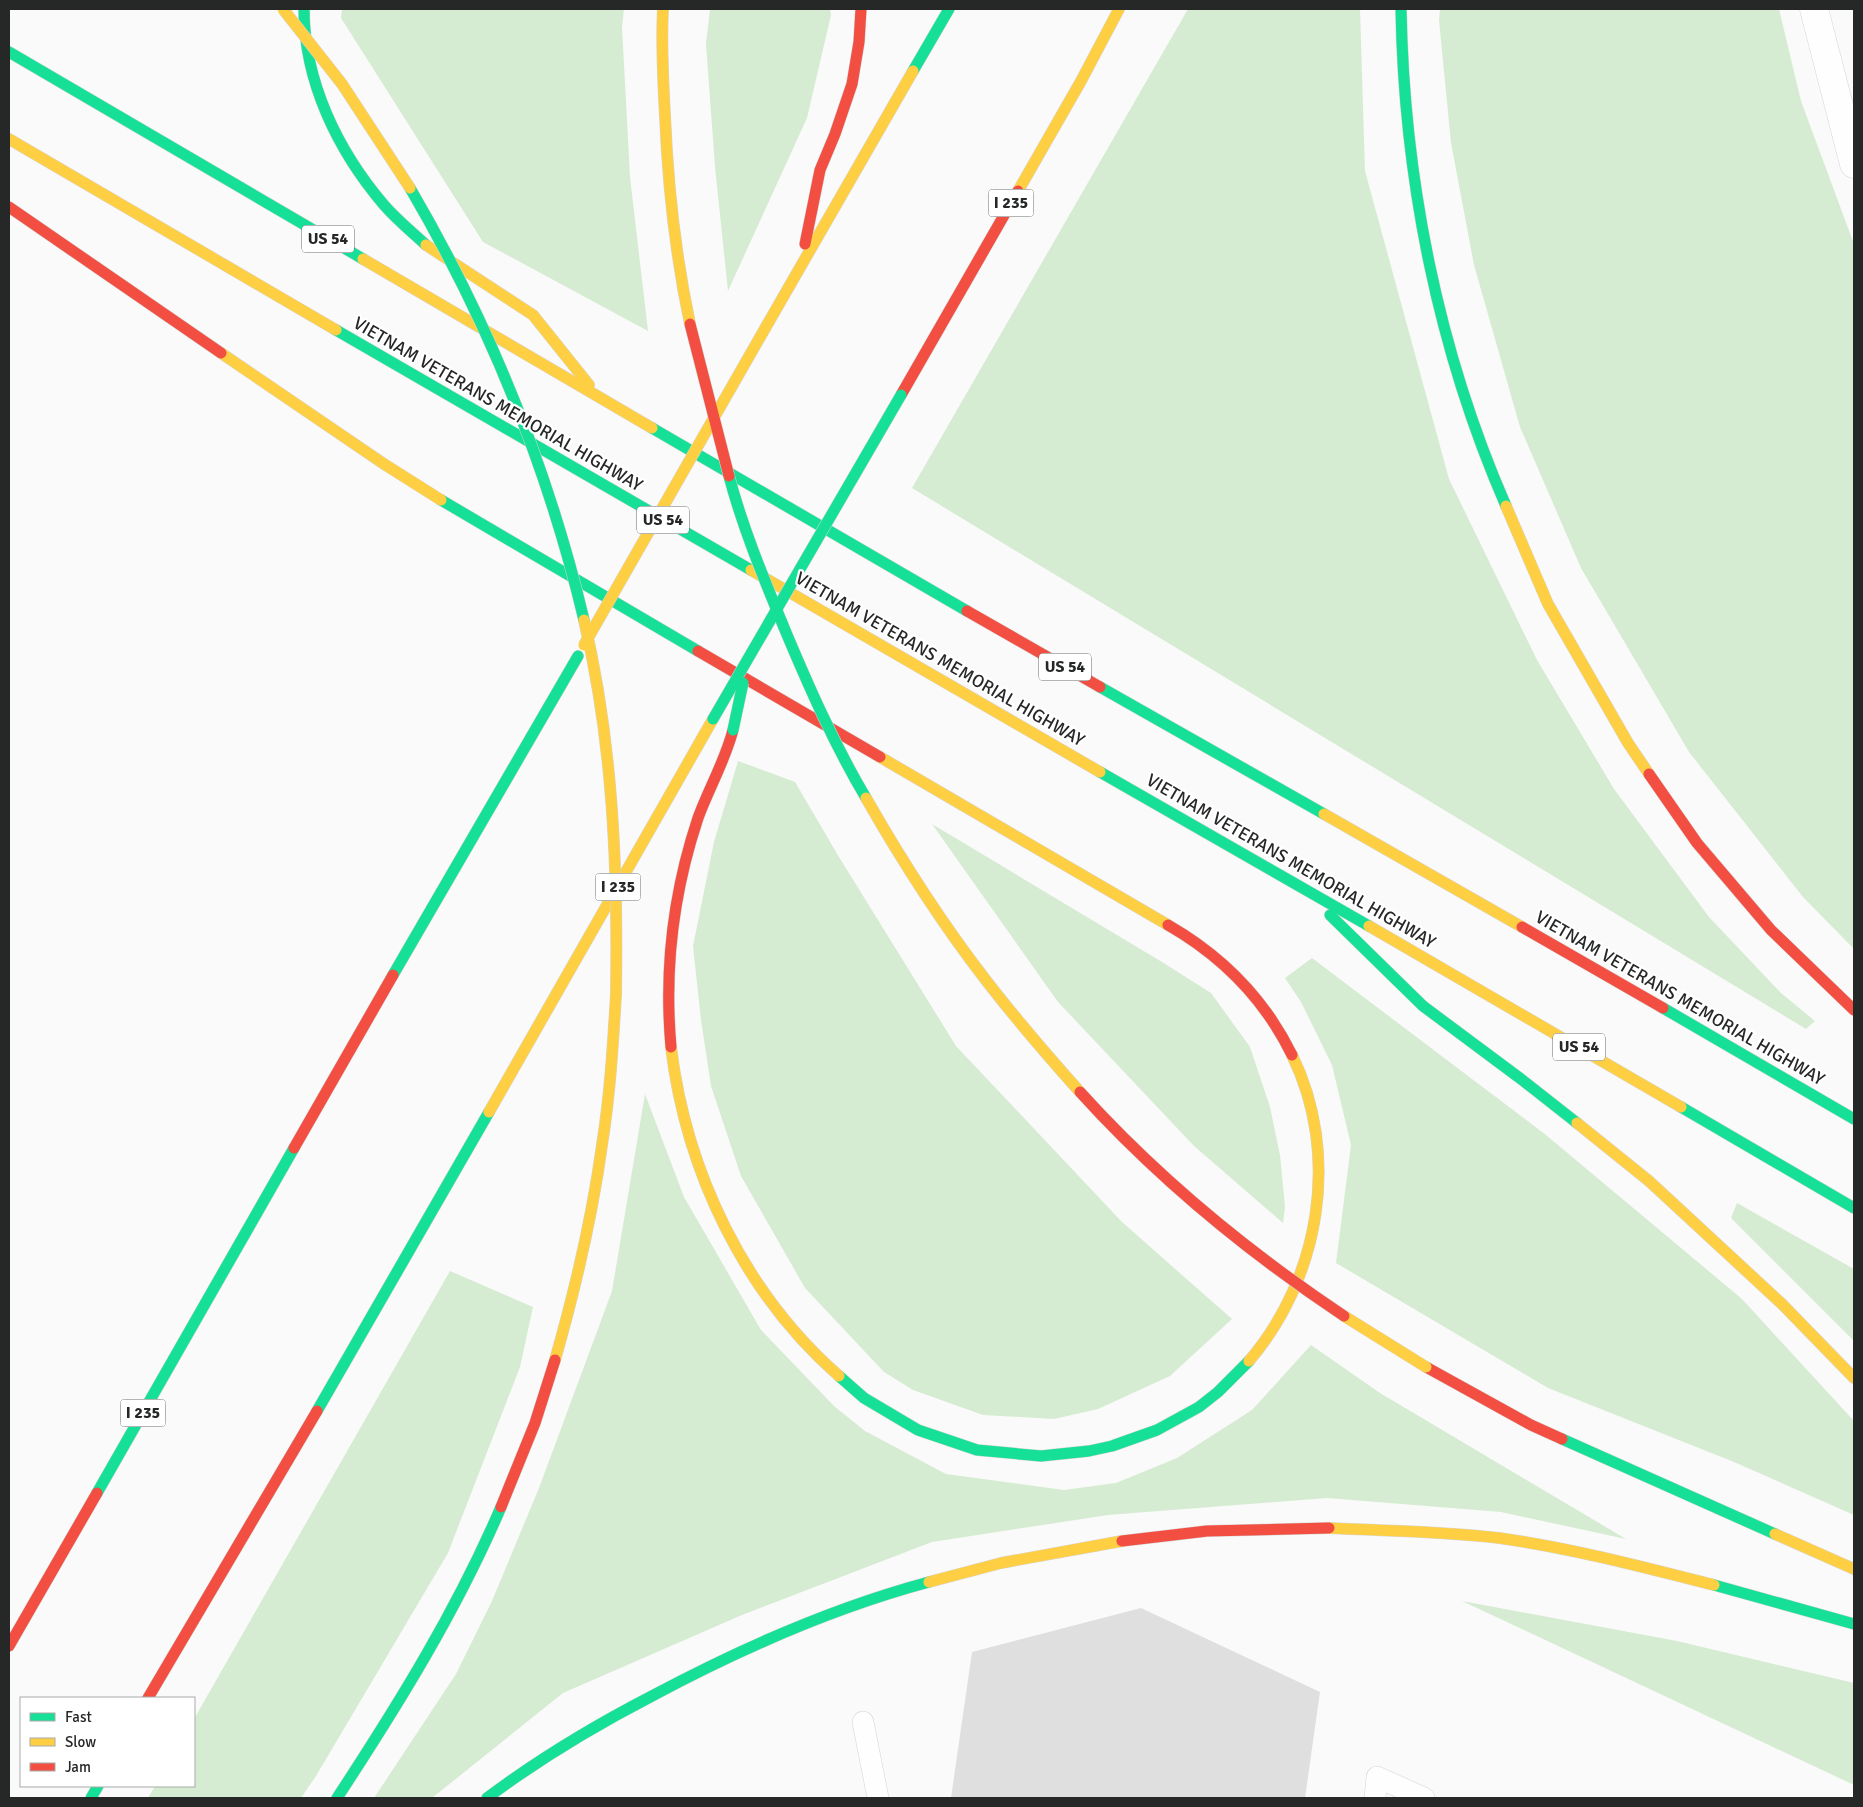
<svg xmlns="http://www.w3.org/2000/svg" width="1863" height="1807" font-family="Signika,sans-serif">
	<rect width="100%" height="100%" fill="#fafafa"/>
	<!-- green -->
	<g fill="#d6ecd2">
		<path d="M342,9h282l-2,18 8,150 18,154 -165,-89 -142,-224z"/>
		<path d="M710,9h120l1,6 -24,103 -79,173 -13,-124 -9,-123z"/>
		<path d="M1188,9h172l5,162 84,308 88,181 77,129 95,128 72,76 34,28 -9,8 -894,-541z"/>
		<path d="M1440,9h339l22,92 53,143v705l-51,-52 -114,-145 -108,-184 -61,-141 -46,-162 -23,-122 -12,-123z"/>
		<path d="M738,761l57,21 44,75 117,189 166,176 110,97 -62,57 -72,33 -44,10 -71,-4 -70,-25 -29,-18 -79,-84 -64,-112 -30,-90 -10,-66 -8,-74 21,-104z"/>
		<path d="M932,824l230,138 49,31 39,54 20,60 10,48 5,52 -2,16 -89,-77 -136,-144z"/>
		<path d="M1312,958l234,177 196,164 112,122v94l-120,-53 -186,-74 -212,-125 15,-118 -19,-80 -31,-63 -16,-24z"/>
		<path d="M645,1094l39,103 77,133 73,76 31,25 81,43 118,16 52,-7 61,-25 75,-48 59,-65 69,48 246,146 -125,-27 -174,-14 -219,17 -176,27 -190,73 -179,78 -131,105h-58l82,-124 36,-73 47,-113 73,-197z"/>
		<path d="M1737,1203l117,66v72l-123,-123z"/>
		<path d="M450,1271l83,36 -13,60 -72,186 -132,223 -15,22h-153l7,-12h39v-67z"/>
		<path d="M1462,1601l215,40 177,42v102z"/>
	</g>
	<!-- building -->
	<path fill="#dfdfdf" d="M1141,1608l179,84 -15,106h-354l21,-146z"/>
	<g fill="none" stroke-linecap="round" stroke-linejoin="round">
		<defs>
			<g id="lane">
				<path d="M863,1722l15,76"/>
				<path d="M1375,1798l2,-21 47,21"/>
			</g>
			<path id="street" d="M1814,9l40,155"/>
			<g id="fast">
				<path d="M304,9c0,73 34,142 80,196 13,15 28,27 42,40"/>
				<path d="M1401,9c3,170 37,341 105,497"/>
				<path d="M9,52l354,207"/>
				<path d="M913,71l36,-62"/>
				<path d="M336,330l415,240"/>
				<path d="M652,428l315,183"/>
				<path d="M441,500l257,151"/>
				<path d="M1100,687l224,127"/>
				<path d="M1100,772l269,154"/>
				<path d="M1330,915l93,91 98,73 56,44"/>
				<path d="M393,975l185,-319"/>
				<path d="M1663,1008l191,111"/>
				<path d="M1681,1107l173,101"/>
				<path d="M839,1376l25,22 54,32 59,20 64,6 48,-5 23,-5 45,-16 42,-23 19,-15 31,-31"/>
				<path d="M317,1411l172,-299"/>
				<path d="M1562,1439l213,95"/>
				<path d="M97,1493l197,-345"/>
				<path d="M1714,1585l140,39"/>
				<path d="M91,1798l7,-12"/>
				<path d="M337,1798c61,-93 120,-188 164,-291"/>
				<path d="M487,1798c52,-39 107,-72 165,-102 88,-47 180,-88 277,-114"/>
			</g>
			<g id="slow">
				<path d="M9,139l327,191"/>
				<path d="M1018,191l63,-110 38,-72"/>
				<path d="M426,245l107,70 56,70"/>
				<path d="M363,259l289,169"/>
				<path d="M767,325l146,-254"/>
				<path d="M221,353l163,111 57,36"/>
				<path d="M1506,506l42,98 80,139 21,31"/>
				<path d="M751,570l349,202"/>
				<path d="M880,757l288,168"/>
				<path d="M1324,814l198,113"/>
				<path d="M1369,926l312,181"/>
				<path d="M671,1047c15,124 73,246 168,329"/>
				<path d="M489,1112l224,-393"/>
				<path d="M1577,1123l72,58 133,123 72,74"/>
				<path d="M555,1360c20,-70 37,-142 47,-215 8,-50 11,-100 14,-151"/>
				<path d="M1249,1361c71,-83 92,-206 43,-306"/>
				<path d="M1329,1528c56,3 114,3 170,10 72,10 144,29 215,47"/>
				<path d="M1775,1534l79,35"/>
				<path d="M929,1582l72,-19 121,-22"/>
			</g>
			<g id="jam">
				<path d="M9,207l212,146"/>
				<path d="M805,244l15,-74 15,-36 17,-50 7,-42 2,-33"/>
				<path d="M901,395l117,-204"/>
				<path d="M967,611l133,76"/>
				<path d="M698,651l182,106"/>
				<path d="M1649,774l48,69 74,87 83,80"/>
				<path d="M1168,925c54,31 97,75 124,130"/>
				<path d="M1522,927l141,81"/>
				<path d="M671,1047c-7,-78 2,-154 27,-229 11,-30 27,-57 35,-88"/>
				<path d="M294,1148l99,-173"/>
				<path d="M1426,1367l105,58 31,14"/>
				<path d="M501,1507l34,-84 20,-63"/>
				<path d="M1122,1541l85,-10 122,-3"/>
				<path d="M9,1646l88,-153"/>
				<path d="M148,1698l169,-287"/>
			</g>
		</defs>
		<!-- lane casing -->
		<use href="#lane" stroke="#d4d4d4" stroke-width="22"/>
		<!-- street casing -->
		<use href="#street" stroke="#d4d4d4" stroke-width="29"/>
		<!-- fast casing -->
		<use href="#fast" stroke="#d6d6d6" stroke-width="12"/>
		<!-- slow casing -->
		<use href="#slow" stroke="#d6d6d6" stroke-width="12"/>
		<!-- jam casing -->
		<use href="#jam" stroke="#d6d6d6" stroke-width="12"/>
		<!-- lane -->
		<use href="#lane" stroke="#fefefe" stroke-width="21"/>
		<!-- street -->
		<use href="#street" stroke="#fefefe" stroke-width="28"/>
		<!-- fast -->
		<use href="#fast" stroke="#16e098" stroke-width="11"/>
		<!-- slow -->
		<use href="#slow" stroke="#ffcf43" stroke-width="11"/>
		<!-- jam -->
		<use href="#jam" stroke="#f24e42" stroke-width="11"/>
		<defs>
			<g id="fast-bridge">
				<path d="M410,188c79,135 138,280 174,432"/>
				<path d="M729,476c14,53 35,103 56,154 24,57 49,114 81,168"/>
				<path d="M713,719l188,-324"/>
				<path d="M733,730l10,-47"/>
			</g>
			<g id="slow-bridge">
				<path d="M283,9l59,75 68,104"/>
				<path d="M663,9c-2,36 0,71 2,107 3,72 10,137 25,208"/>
				<path d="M584,620c29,123 34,248 32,374"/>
				<path d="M584,645l183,-320"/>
				<path d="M866,798c36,63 75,124 119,181 30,39 62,76 95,113"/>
				<path d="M1344,1316l82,51"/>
			</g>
			<g id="jam-bridge">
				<path d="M690,324l39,152"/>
				<path d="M1080,1092c77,85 168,160 264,224"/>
			</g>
		</defs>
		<!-- fast-bridge casing -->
		<use href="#fast-bridge" stroke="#d6d6d6" stroke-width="12" stroke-linecap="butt"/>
		<!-- slow-bridge casing -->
		<use href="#slow-bridge" stroke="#d6d6d6" stroke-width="12" stroke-linecap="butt"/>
		<!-- jam-bridge casing -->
		<use href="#jam-bridge" stroke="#d6d6d6" stroke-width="12" stroke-linecap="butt"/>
		<!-- fast-bridge -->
		<use href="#fast-bridge" stroke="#16e098" stroke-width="11"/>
		<!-- slow-bridge -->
		<use href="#slow-bridge" stroke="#ffcf43" stroke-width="11"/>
		<!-- jam-bridge -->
		<use href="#jam-bridge" stroke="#f24e42" stroke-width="11"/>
	</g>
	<g text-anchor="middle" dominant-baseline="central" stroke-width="4.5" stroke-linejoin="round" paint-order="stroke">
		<!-- shield labels -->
		<g fill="#fff" stroke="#676868" stroke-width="1">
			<rect x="988.5" y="189.5" width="45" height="27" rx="4"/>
			<rect x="302" y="225.5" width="52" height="27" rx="4"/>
			<rect x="637" y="506.5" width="52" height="27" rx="4"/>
			<rect x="1039" y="653.5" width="52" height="27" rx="4"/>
			<rect x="595.5" y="873.5" width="45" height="27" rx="4"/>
			<rect x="1553" y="1033.5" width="52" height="27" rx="4"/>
			<rect x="120.5" y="1399.5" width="45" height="27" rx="4"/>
		</g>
		<g font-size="16" font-weight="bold" fill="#262727">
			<text x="1011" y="203">I 235</text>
			<text x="328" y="239">US 54</text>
			<text x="663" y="520">US 54</text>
			<text x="1065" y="667">US 54</text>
			<text x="618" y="887">I 235</text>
			<text x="1579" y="1047">US 54</text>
			<text x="143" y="1413">I 235</text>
		</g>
		<!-- street labels -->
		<g font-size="18" fill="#262727" stroke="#fff">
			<text transform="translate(498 404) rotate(30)">VIETNAM VETERANS MEMORIAL HIGHWAY</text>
			<text transform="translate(940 659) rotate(30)">VIETNAM VETERANS MEMORIAL HIGHWAY</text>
			<text transform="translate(1291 861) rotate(30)">VIETNAM VETERANS MEMORIAL HIGHWAY</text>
			<text transform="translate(1680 998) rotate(30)">VIETNAM VETERANS MEMORIAL HIGHWAY</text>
		</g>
	</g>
	<!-- border -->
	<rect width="1863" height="1807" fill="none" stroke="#262727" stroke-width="20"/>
	<!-- legend -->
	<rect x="20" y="1697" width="175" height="90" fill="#ffffff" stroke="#a8a9a9"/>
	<rect x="30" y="1713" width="25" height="8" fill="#16e098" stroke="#a8a9a9"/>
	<text x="65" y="1722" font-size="15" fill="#262727">Fast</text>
	<rect x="30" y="1738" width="25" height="8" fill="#ffcf43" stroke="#a8a9a9"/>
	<text x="65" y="1747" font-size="15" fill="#262727">Slow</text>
	<rect x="30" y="1763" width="25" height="8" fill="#f24e42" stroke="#a8a9a9"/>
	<text x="65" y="1772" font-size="15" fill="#262727">Jam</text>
</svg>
